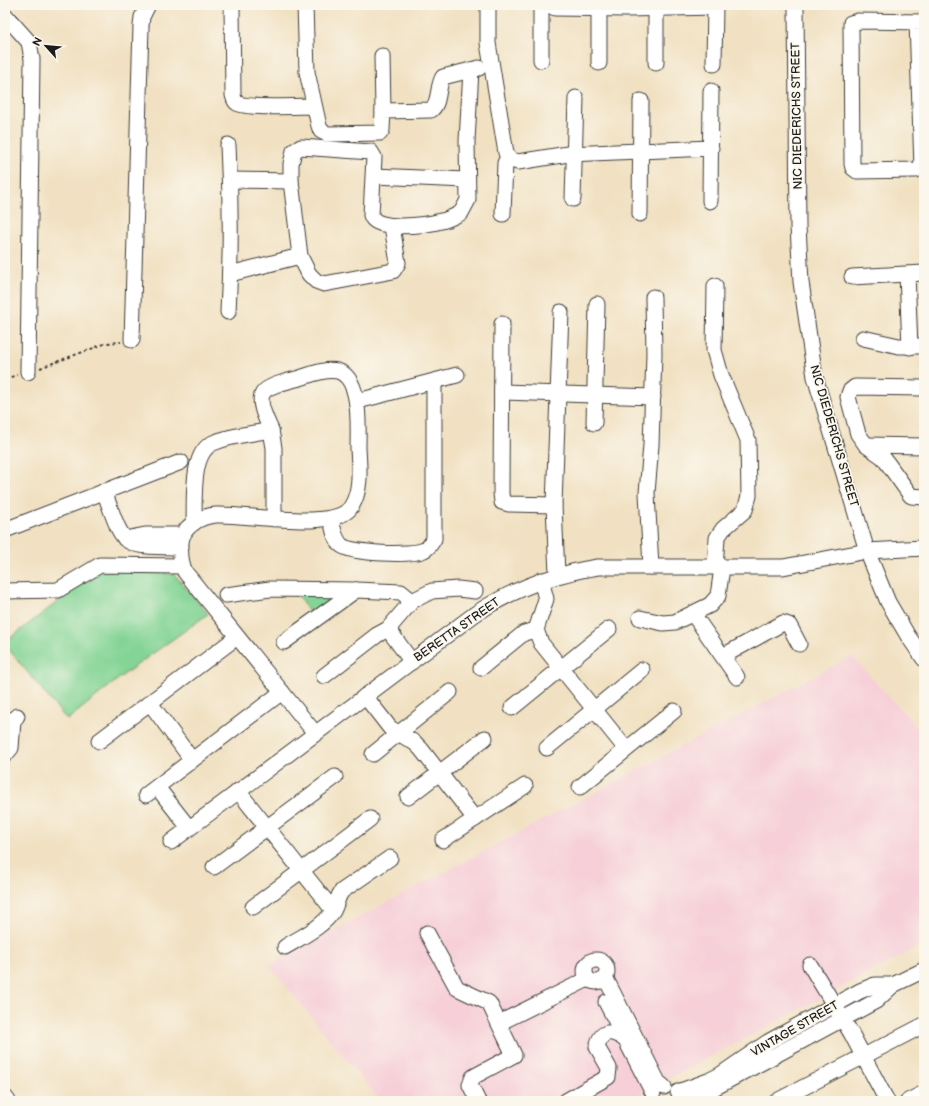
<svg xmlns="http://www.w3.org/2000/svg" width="929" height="1106" font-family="'Balsamiq Sans',sans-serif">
	<rect width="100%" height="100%" fill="#fbf7ec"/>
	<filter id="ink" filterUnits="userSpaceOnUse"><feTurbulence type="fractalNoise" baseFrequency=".025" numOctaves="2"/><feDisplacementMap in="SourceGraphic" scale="8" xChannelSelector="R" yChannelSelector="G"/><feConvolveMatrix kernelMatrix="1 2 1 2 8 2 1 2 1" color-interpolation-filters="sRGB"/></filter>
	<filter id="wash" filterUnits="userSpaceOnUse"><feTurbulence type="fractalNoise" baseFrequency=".012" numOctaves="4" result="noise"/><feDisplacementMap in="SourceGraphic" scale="16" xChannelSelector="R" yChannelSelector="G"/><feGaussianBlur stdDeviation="0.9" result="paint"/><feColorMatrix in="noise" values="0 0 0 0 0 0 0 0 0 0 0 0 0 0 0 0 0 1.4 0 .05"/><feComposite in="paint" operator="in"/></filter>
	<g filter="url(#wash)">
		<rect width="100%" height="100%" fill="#f1e1c2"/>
		<!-- built -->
		<path fill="#f6cfd8" d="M852,656l72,79v209l-298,157h-246l-111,-136z"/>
		<!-- green -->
		<g fill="#83d495" stroke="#507858">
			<path d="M131,570l43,4 34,40 -81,58 -60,48 -62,-75v-3l93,-71z"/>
			<path d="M297,594l40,2 -26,19z"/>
		</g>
	</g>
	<g filter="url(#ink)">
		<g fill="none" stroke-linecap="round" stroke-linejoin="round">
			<defs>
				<g id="minor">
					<path d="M232,5l1,90c1,3 1,6 4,8 10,6 62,3 77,3"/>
					<path d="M305,5l2,67 12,54 2,5 6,3 53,-1 2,-3 1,-19 48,-1c9,-6 6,-24 12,-33l36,-9"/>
					<path d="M488,5v38l18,110 5,7 7,2 50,-8 143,-6"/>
					<path d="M541,5v55"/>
					<path d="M549,5l6,3 72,1 88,-2"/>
					<path d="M796,5l2,221 3,56 14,95 52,174 21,51 20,34 16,23"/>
					<path d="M5,15l24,27 3,17 -4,313"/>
					<path d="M917,22l5,145 -6,3 -59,1 -4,-3 -1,-4 -1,-141 7,-2 66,1"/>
					<path d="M382,56l1,55"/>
					<path d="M599,63v-58"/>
					<path d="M656,63v-58"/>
					<path d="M714,64l1,-59"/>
					<path d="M374,176l92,4"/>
					<path d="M230,180l61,1"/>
					<path d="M573,199l3,-101"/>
					<path d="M710,201l1,-110"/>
					<path d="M503,214l2,-51 3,-6"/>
					<path d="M640,214l1,-113"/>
					<path d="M392,226l6,37 -5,8 -69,13 -8,-3 -7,-7 -9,-18 -9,-75v-17l3,-13 7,-4 70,5 3,5 -3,58c4,17 56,10 70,6 7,-1 13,-5 20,-8l7,-13 -1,-59 4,-71"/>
					<path d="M230,274l70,-18"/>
					<path d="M907,274l3,73"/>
					<path d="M852,277l72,-4"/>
					<path d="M228,312c3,-55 3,-111 0,-167"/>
					<path d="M502,324l-1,169 1,9 7,2 45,1"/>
					<path d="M863,338l36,8h25"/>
					<path d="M132,340l9,-314 1,-9 6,-12"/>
					<path d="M924,388l-69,-1 -5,4 -2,6 10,37 8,11 17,12 28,39 13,1"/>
					<path d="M502,392l151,5"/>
					<path d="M358,401l99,-26"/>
					<path d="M594,423l3,-119"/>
					<path d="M271,430l3,18v71"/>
					<path d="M866,445l58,1"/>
					<path d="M104,491c21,57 15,55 77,56"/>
					<path d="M331,519c2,8 3,19 10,26 10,9 71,11 83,5 5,-2 7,-7 10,-11v-157"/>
					<path d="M194,523c1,-22 -4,-70 19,-80 18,-8 39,-9 58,-13 -4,-9 -14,-28 -8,-37 4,-7 25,-12 33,-14 12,-3 28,-11 41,-8 25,6 21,57 21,77 1,19 4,42 -7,59 -16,25 -107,6 -135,8 -16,1 -34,12 -35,28 -1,9 0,20 4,29l130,161"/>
					<path d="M5,530l176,-68"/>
					<path d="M125,539l20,-4h37"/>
					<path d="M651,567l-4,-74 4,-48 3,-91 -1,-57"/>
					<path d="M715,567l2,-29 6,-9 22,-19 4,-14 -1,-56 -27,-65 -7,-25 1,-64"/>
					<path d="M557,575l-3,-70 7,-193"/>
					<path d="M541,580l5,19 -10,31 5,13 85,106"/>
					<path d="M5,591l53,-1 42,-25 82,1"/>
					<path d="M226,595l44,-6 86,1 45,2 11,9"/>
					<path d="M693,614l44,63"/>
					<path d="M640,618l23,5 12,-1 35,-17 8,-9 4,-28"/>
					<path d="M388,629l24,33"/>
					<path d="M284,642l72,-52"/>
					<path d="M723,656l60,-33 6,2 10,19"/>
					<path d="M481,668l43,-35 12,-3"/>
					<path d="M324,676l53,-41 11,-6 24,-28 20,-10 26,-2 17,2"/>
					<path d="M365,696l25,32 25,15 6,6 54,70"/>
					<path d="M150,703l42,57"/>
					<path d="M512,708l97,-79"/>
					<path d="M99,741l138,-104"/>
					<path d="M547,748l95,-78"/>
					<path d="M373,754l77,-62"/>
					<path d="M5,755l6,-7 2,-27 4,-5"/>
					<path d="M157,787l32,41"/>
					<path d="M580,787l94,-76"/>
					<path d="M238,791l95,119"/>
					<path d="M146,795l136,-103"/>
					<path d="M408,797l77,-59"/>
					<path d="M443,840l82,-54"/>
					<path d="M171,842l304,-228c38,-25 78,-40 123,-47h185l84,-16 57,-3"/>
					<path d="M214,867l121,-90"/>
					<path d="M253,907l117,-88"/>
					<path d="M427,933l30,55 32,15 25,52 -41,22 -3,8 8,16"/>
					<path d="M285,947c16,-10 38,-20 48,-36 4,-7 4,-14 9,-20l48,-33"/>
					<circle cx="596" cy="971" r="11"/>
					<path d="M810,965l41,68 36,68"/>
					<path d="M605,977l53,105 6,5"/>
					<path d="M606,1002l47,91"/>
					<path d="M499,1023l89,-44"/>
					<path d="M678,1092l30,-11 12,-6 48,-33 92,-51 15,-6h18"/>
					<path d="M5,1097l3,4"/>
					<path d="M566,1101l42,-24 1,-9 -12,-21c4,-17 13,-17 26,-9"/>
					<path d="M690,1101l186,-100 17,-16 31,-15"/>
					<path d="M777,1101l147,-76"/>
					<path d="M908,1101l16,-8"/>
				</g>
			</defs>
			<!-- minor casing -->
			<use href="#minor" stroke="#3c3a35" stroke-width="17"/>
			<!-- path -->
			<g stroke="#3c3a35" stroke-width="2" stroke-dasharray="3 3" stroke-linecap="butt">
				<path d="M40,368l67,-25 14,-1"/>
				<path d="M5,379l12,-4"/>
			</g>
			<!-- minor -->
			<use href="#minor" stroke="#fff" stroke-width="15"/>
		</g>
	</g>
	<g text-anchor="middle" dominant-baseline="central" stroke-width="3.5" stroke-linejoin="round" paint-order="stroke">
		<!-- street labels -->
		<g font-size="12" fill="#1c1c1c" stroke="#fbf7ec">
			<text transform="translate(797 116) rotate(-91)">NIC DIEDERICHS STREET</text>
			<text transform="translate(834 436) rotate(74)">NIC DIEDERICHS STREET</text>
			<text transform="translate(457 630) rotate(-35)">BERETTA STREET</text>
			<text transform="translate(795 1029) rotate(-30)">VINTAGE STREET</text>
		</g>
	</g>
	<!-- margin -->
	<rect width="929" height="1106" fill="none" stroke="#fbf7ec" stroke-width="20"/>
	<!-- north arrow -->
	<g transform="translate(46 46) rotate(297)" stroke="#fbf7ec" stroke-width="3" paint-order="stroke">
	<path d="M0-3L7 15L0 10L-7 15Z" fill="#1c1c1c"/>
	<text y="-6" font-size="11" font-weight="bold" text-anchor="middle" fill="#1c1c1c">N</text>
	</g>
</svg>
